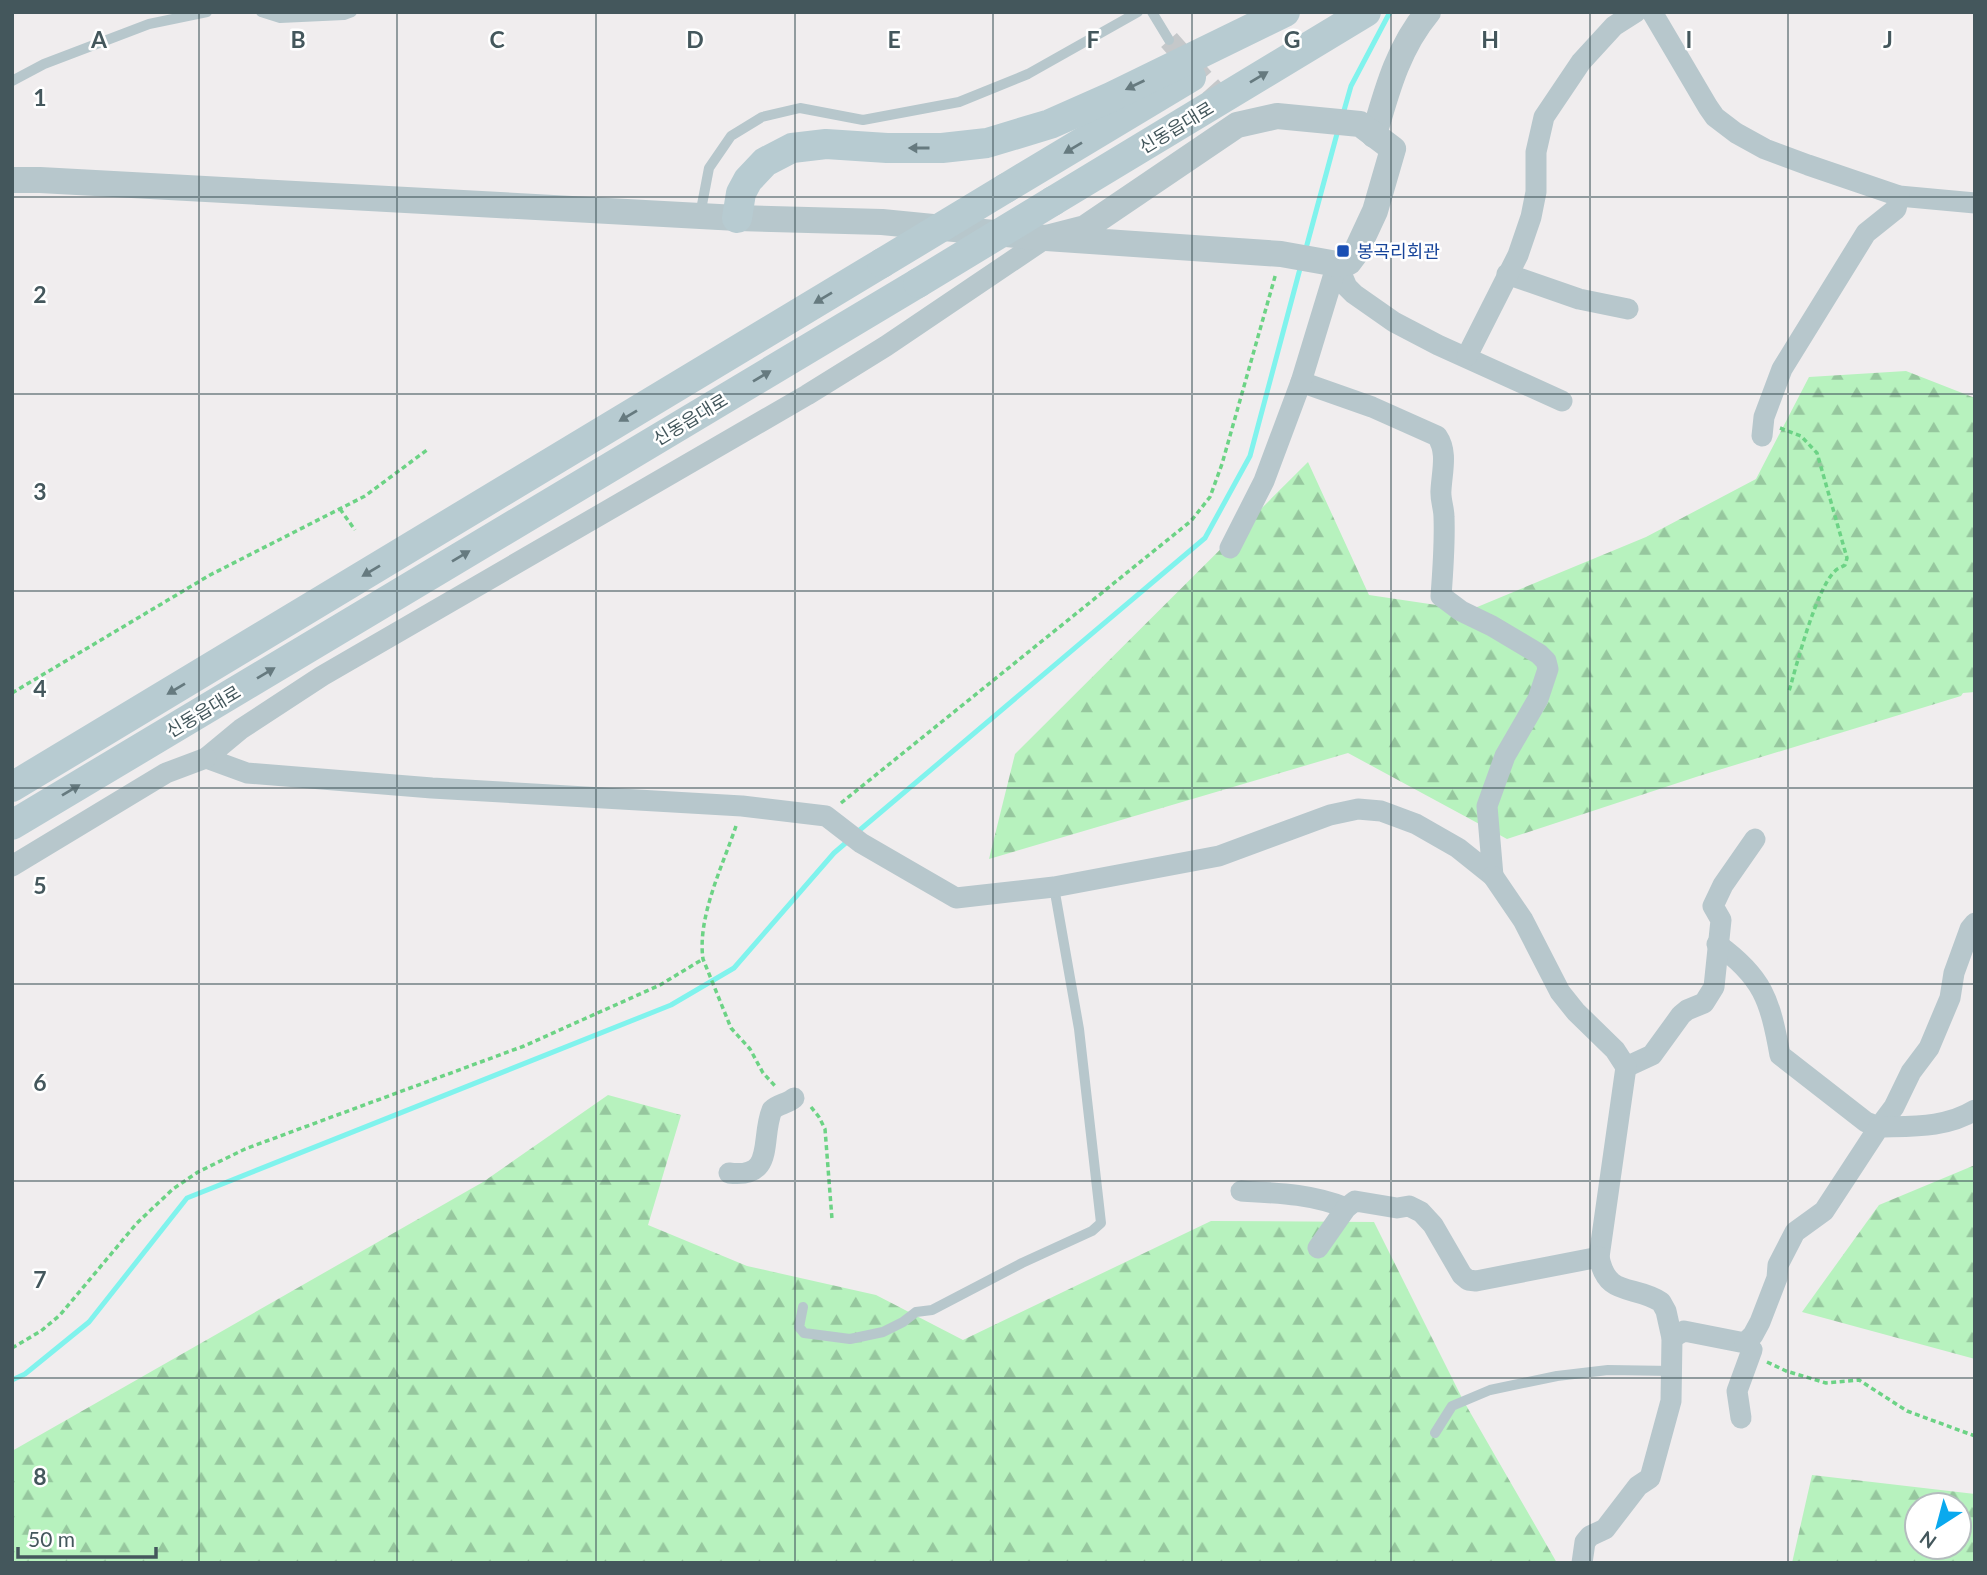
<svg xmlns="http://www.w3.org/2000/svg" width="1987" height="1575" font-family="Lato,'Noto Sans KR',sans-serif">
	<defs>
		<pattern id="forest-firs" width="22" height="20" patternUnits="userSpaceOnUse" patternTransform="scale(1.75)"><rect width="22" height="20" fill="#b7f2be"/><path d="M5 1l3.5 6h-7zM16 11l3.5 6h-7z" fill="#96c79e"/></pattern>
	</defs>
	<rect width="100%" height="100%" fill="#f0edee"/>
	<!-- forest -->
	<g fill="url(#forest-firs)" fill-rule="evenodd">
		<path d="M1906,371l69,27v294l-12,1 -2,3 -262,80 -192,63 -159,-86 -359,106 26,-105 293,-292 61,133 101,15 176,-73 110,-58 53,-102z"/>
		<path d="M608,1095l73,20 -33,110 99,41 129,29 87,45 248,-119 163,1 89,178 94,163h-1545v-112l471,-269z"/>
		<path d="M1975,1165v194l-173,-47 77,-107z"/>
		<path d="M1812,1475l163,19v69h-183zM1917,1505h42v42h-42z"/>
	</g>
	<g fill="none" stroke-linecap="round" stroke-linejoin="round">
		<!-- stream -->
		<g stroke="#80f3ed" stroke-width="5">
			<path d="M1343,114l8,-28 39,-74"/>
			<path d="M1305,252l33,-122"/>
			<path d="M855,834l350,-296 45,-82 51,-191"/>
			<path d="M12,1380l13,-6 64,-52 98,-124 484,-193 63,-37 100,-115 14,-12"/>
		</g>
		<!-- minor-tunnel -->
		<path stroke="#c5c8ca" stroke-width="21" stroke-dasharray="21 10" stroke-linecap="butt" d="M1169,40l57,64"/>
		<!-- path -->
		<g stroke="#6cd385" stroke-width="3.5" stroke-dasharray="5 3.5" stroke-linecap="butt">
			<path d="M1780,428l21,8 16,17 30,105 -2,7c-3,2 -7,3 -10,6 -19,18 -38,93 -46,120"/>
			<path d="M340,509l15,21"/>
			<path d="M12,693l198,-118 155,-79 62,-46"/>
			<path d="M841,803l350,-282 19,-24 12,-33 54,-191"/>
			<path d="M736,826c-13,39 -39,91 -33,133l28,69 19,21 13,24 14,15"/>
			<path d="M811,1107l8,10 6,12 7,90"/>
			<path d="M12,1348l29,-17 19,-16 77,-92 36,-34 25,-17 47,-23 279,-103 136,-61 43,-26"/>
			<path d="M1767,1362l19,9 40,12 33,-3 48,31 68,25"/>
		</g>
		<!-- service -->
		<g stroke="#b7c7cc" stroke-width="10">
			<path d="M261,12l19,6 64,-3 8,-3"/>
			<path d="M1152,12l17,28"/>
			<path d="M12,81l32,-17 105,-40 58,-12"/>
			<path d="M700,215l9,-47 22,-32 31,-19 38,-9 63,12 96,-18 69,-28 110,-62"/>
			<path d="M803,1307l-4,20 5,6 46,6 33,-7 20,-10 13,-10 16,-2 90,-47 70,-32 9,-8 -22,-194 -25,-142"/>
			<path d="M1435,1433l17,-27 38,-16 67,-14 51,-6 65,1"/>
		</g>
		<!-- minor -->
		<g stroke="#b7c7cc" stroke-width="21">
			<path d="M1652,12l56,95 7,10 21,16 29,16 43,16 91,31 76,7"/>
			<path d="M1046,238l-160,108 -79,49 -485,281 -81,53 -35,29 41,15 185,15 310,18 84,10 35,27 95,55 98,-11 165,-31 111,-41 28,-6 23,2 35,13 42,24 35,28 -6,-70 18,-50 33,-57 10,-30 -2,-8 -7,-7 -47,-28 -31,-15 -20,-15c2,-26 4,-52 3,-79 0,-9 -4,-18 -3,-27 1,-19 7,-38 -4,-54l-65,-29 -71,-25"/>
			<path d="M1337,264l10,23 7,7 40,28 44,23 124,56"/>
			<path d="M1507,274l72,25 49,10"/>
			<path d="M1467,356l51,-101 13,-38 5,-25v-40l8,-35 37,-55 33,-36 22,-14"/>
			<path d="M1762,436l2,-19 18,-48 84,-136 30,-24 3,-13"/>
			<path d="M1230,548l34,-67 37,-99 36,-118"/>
			<path d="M12,866l154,-93 40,-15"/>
			<path d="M1717,944c46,33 53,56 63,111l86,67 13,5 15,-20 17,-35 18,-24 21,-50 4,-25 16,-44 5,-6"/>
			<path d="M1626,1067l26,-12 29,-40 6,-5 17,-7 10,-16 7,-67 -8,-14 10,-21 32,-46"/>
			<path d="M729,1173c47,6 31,-34 43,-63 6,-6 15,-6 22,-12"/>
			<path d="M1241,1191c36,2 71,3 105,17"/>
			<path d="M1318,1248l28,-40 9,-7 42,7 12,-2 12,6 12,13 29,50 6,5 8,1 123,-24 27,-190 -11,-17 -39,-38 -16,-20 -37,-72 -30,-44"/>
			<path d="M1672,1338l12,-7 61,12 7,7 -15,41 4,27"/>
			<path d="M1745,1343l8,-8 7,-13 17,-44 1,-13 17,-33 29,-21 55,-84c33,-1 67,1 96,-17"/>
			<path d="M1582,1563l3,-21 5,-6 15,-7 33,-43 12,-8 21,-77 1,-63 -6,-27 -5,-9c-28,-18 -54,-4 -62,-45"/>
		</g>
		<!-- tertiary -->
		<g stroke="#b7c7cc" stroke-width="26">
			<path d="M1374,135c13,-45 24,-87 54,-123"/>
			<path d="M12,180h28l697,38 145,4 164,16 235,16 56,10 12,-2 6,-8 20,-43 18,-62 -33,-25 -83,-8 -40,9 -152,103 -39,10"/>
		</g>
		<!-- secondary -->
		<g stroke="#b7cbd1" stroke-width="30">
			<path d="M1006,188l185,-111"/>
			<path d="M1053,201l313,-189"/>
			<path d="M737,218l4,-25 7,-13 17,-18 27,-14 34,-4 61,4h55l45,-5 63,-19 61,-27 174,-85"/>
			<path d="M12,787l870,-524"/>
			<path d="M12,825l906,-542"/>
		</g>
		<!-- secondary-bridge -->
		<g stroke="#b7cbd1" stroke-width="30">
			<path d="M882,263l124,-75"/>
			<path d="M918,283l135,-82"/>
		</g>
	</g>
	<!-- one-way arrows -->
	<defs><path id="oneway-solid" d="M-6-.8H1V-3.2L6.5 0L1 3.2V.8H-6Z" transform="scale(1.75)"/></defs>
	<g fill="#667a7f">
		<use href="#oneway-solid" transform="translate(1259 77) rotate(-31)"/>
		<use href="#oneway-solid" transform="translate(1135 85) rotate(154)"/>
		<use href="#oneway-solid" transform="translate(919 148) rotate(180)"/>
		<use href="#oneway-solid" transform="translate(1073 148) rotate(149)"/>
		<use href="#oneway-solid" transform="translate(823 298) rotate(149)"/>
		<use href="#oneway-solid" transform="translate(762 376) rotate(-31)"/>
		<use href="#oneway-solid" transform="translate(628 416) rotate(149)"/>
		<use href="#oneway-solid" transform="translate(461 556) rotate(-31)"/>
		<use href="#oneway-solid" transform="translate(371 571) rotate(149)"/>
		<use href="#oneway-solid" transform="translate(266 673) rotate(-31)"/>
		<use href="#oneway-solid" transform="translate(176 689) rotate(149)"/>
		<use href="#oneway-solid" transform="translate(71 790) rotate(-31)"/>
	</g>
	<!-- grid -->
	<path fill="none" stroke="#44575c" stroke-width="2" stroke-opacity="0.55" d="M199,12v1551M397,12v1551M596,12v1551M795,12v1551M993,12v1551M1192,12v1551M1391,12v1551M1590,12v1551M1788,12v1551M12,197h1963M12,394h1963M12,591h1963M12,788h1963M12,984h1963M12,1181h1963M12,1378h1963"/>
	<!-- markers -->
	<rect fill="#1a4fb4" stroke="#fff" stroke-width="2.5" x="1336" y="244" width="14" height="14" rx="3.5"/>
	<g text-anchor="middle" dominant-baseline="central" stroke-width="5" stroke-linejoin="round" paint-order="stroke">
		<!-- street labels -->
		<g font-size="18" fill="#44575c" stroke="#fff">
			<text transform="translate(1176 127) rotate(-31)">신동읍대로</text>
			<text transform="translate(690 419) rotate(-31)">신동읍대로</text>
			<text transform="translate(203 711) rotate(-31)">신동읍대로</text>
		</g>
		<!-- transit labels -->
		<g font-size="18" fill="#164399" stroke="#fff" text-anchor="start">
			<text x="1357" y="251">봉곡리회관</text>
		</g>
	</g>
	<g font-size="23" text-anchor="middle" font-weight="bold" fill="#44575c" stroke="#fff" stroke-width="5" stroke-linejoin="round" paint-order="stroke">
		<text x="99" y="48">A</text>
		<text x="298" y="48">B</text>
		<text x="497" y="48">C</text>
		<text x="695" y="48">D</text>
		<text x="894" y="48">E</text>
		<text x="1093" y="48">F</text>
		<text x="1292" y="48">G</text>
		<text x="1490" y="48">H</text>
		<text x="1689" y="48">I</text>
		<text x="1888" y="48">J</text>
		<text x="40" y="106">1</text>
		<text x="40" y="303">2</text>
		<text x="40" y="500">3</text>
		<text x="40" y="697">4</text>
		<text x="40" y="894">5</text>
		<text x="40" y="1091">6</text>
		<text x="40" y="1288">7</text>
		<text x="40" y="1485">8</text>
	</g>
	<!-- border -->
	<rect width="1987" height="1575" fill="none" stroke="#44575c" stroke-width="28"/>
	<!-- north arrow -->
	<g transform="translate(1938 1526) rotate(216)"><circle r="33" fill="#ffffff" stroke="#b4bcbe" stroke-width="2"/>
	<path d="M0-5L12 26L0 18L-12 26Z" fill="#0aa9ee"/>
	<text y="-10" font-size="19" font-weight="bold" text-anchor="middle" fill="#44575c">N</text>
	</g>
	<!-- scale -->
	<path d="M18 1547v10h138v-10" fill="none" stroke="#44575c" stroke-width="3.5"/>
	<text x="28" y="1547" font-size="21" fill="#44575c" stroke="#ffffff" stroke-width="5" paint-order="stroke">50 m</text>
</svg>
